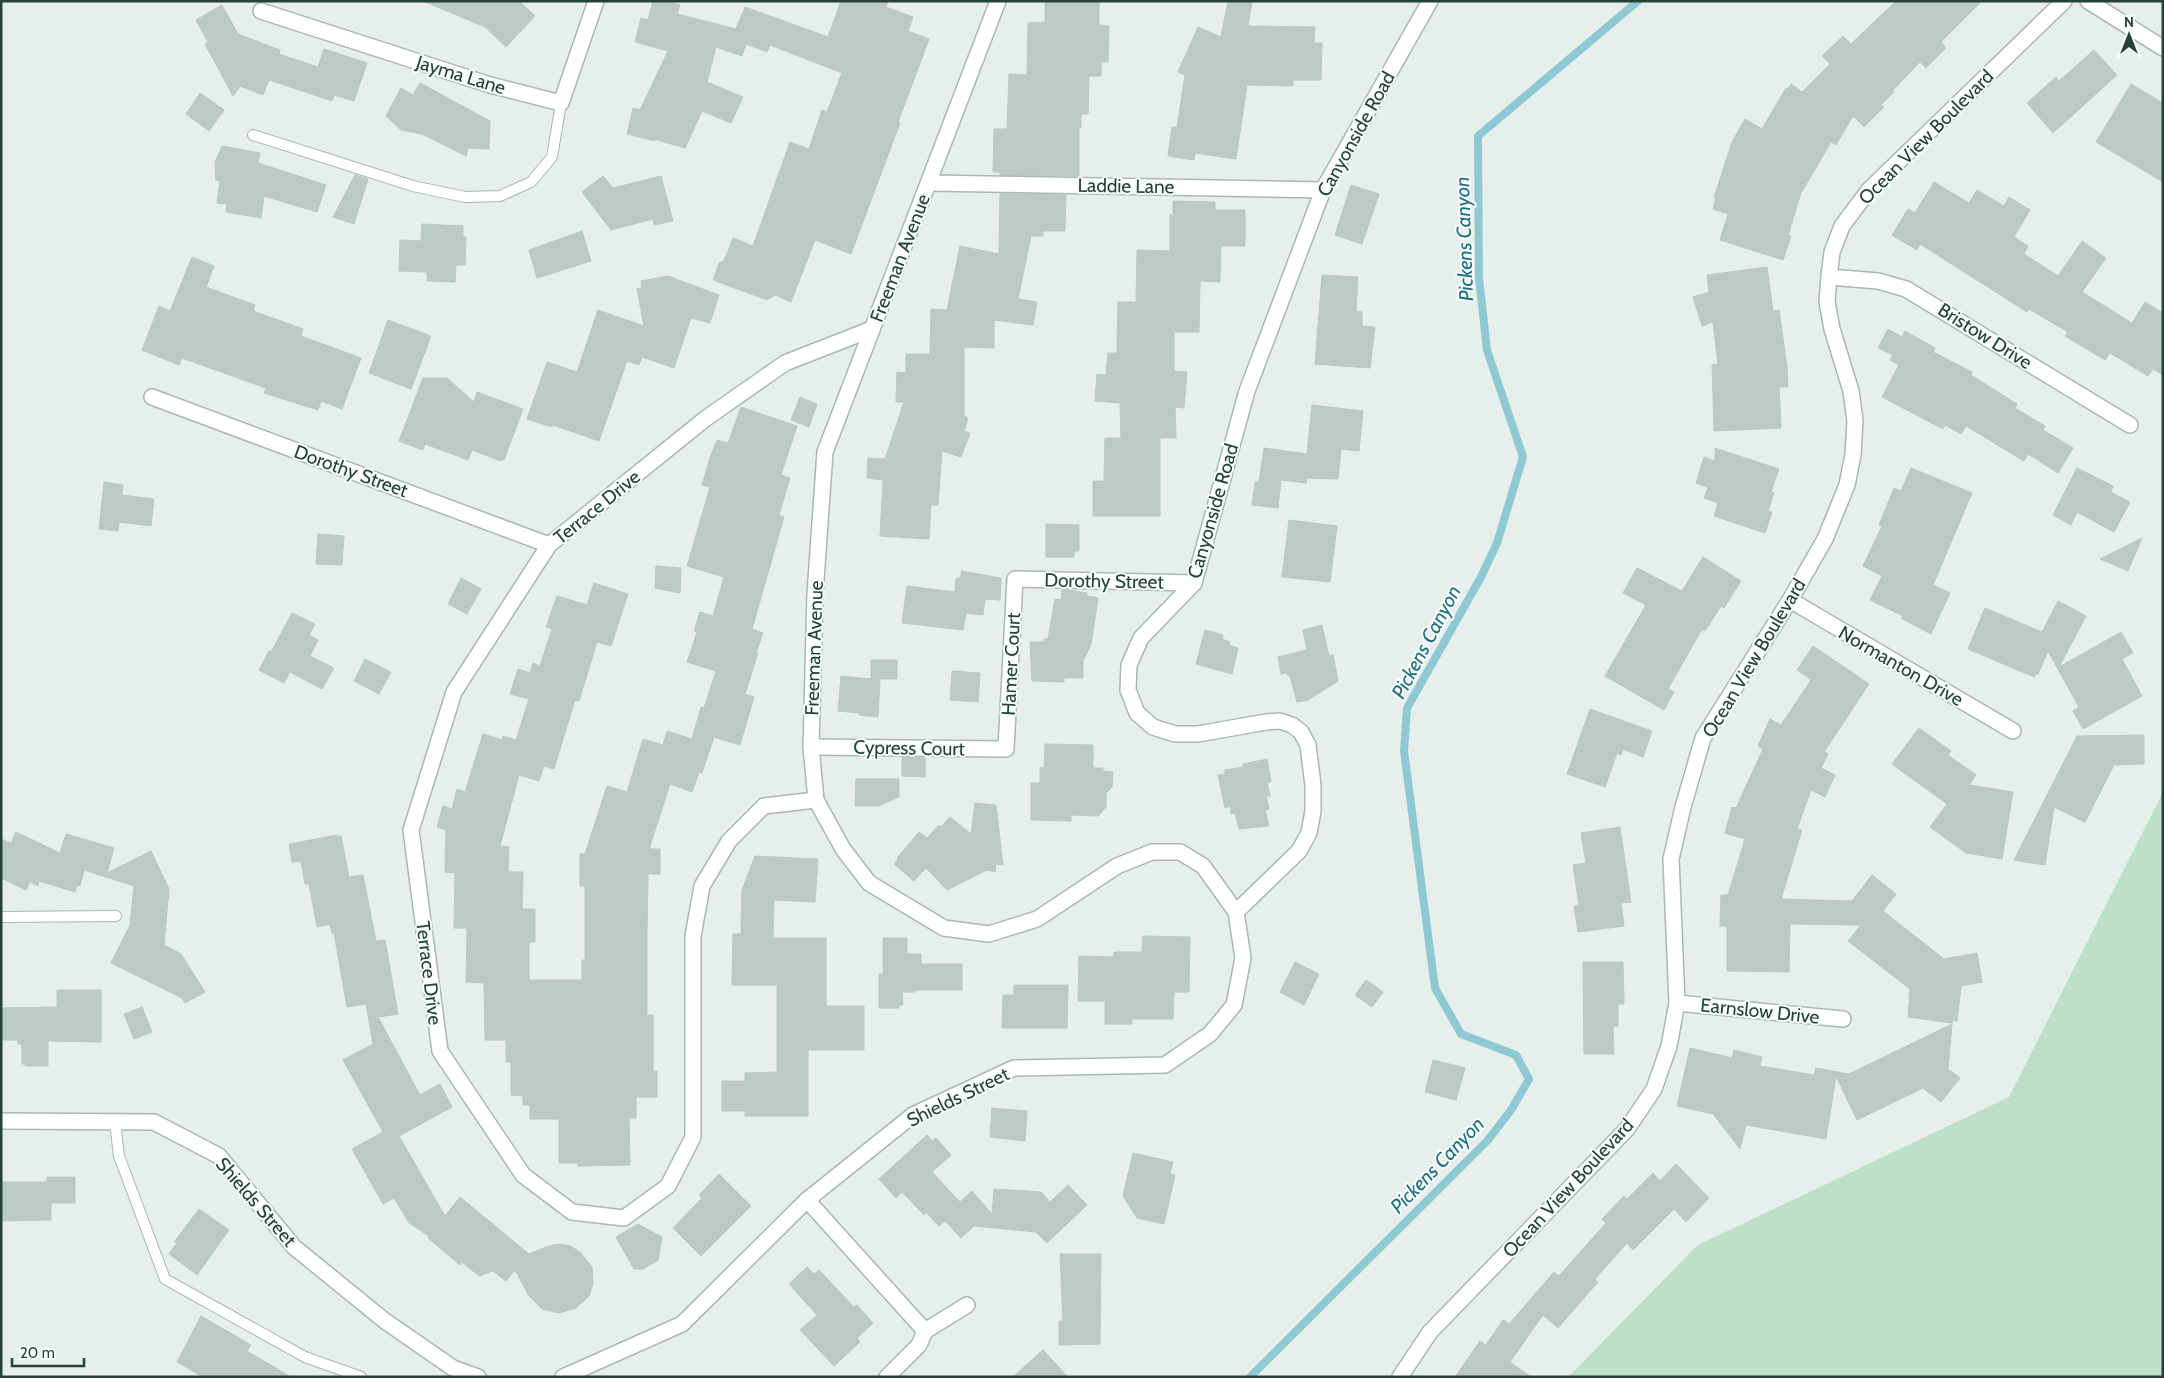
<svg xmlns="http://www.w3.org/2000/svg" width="2164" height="1378" font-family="Cabin,sans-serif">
	<rect width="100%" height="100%" fill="#e6efeb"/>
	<!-- green -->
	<path fill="#bfe0c8" d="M2163,792v585h-595l130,-132 311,-148z"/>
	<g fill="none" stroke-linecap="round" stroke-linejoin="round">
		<!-- stream -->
		<path stroke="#8ec9d4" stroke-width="8" d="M1250,1377l238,-237 23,-30 18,-31 -13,-24 -55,-21 -26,-46 -31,-237 3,-43 74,-131 16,-34 26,-86 -36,-107 -8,-72 -1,-142 160,-135"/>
	</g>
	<!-- building -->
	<g fill="#bbcac4" stroke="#b8c9c2">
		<path d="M423,1h96l16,15 -29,31 -21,-20z"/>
		<path d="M653,1h12l15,4 -3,9 59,15 9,-22 83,30 13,-36h47l-2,6 27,10 -5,14 21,8 -31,83 2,1 -49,131 -36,-14 -24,62 -16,-7 -8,5 -54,-20 6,-17 5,-2 9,-23 20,8 37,-104 19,7 13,-39 5,2 15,-39 -72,-28 -3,7 -21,-8 -4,12 -26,-9 -9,35 36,15 -12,26 -29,-12 -17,37 -31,-9 1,2 -28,-7 6,-26 7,2 28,-59 -33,-9 6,-24 7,2z"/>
		<path d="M1045,1h54v24l10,1 -1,36h-7v14h-12l-1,38h-7v14h-2v48l-79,-1v-3h-7l1,-43h13l2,-55 18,1 1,-52 17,-1z"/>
		<path d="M1228,1h24l-4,25 67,1 -1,16h8l-1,37h-28v6l-46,-1 -11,74 -41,-6 -1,7 -26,-4 4,-29h5l8,-52 -7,-3 20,-45 23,10z"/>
		<path d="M1896,1h86l-41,41 5,6 -20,20 -6,-6 -28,29 2,1 -13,13 3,2 -20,20 -11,-11 -17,29 -5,-3 -30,51 -13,42 3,1 -8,24 -63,-20 8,-26 -15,-5 3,-12h-2l18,-55 13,-23 17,10 24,-41 2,1 3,-5 11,8 28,-28 -8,-8 21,-20 8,8z"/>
		<path d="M222,5l16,29 42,16 -1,4 39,13 6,-18 43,14 -13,38 -20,-6 -2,6 -63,-21 -6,15 -23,-9 -7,10 -28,-52 3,-2 -12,-22z"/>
		<path d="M2094,50l23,25 -64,58 -26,-30 29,-26 3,4z"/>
		<path d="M420,83l70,38 -1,28 -21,-1 -2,8 -44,-22 -21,-4 -15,-14 15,-28 12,7z"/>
		<path d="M2131,84l32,19v79l-67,-40z"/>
		<path d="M200,93l24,17 -15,21 -23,-17z"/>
		<path d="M222,146l38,7 -2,10 68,22 -9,27 -53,-16 -3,22 -35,-6 1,-8 -10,-1 3,-22 -4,-1 -1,-18z"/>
		<path d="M355,175l13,4 -14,45 -21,-7z"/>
		<path d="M603,176l10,12 48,-12 12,45 -19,4 -1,-6 -42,11 -29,-38z"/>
		<path d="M1934,182l35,21 8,-13 27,16 5,-9 21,13 -16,27 14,9 -4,8 34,22 24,-35 24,17 -24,34 50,31 13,-21 18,11v62l-10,-6 -5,7 -38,-23 -5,7 -40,-24 3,-4 -39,-23 -2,3 -107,-68 -3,6 -25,-15 16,-26 7,4z"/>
		<path d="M1351,185l28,9 -17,50 -27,-9z"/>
		<path d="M1000,194l66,1 -1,36h-22v5h-12l-13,63 19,3 -4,23 -39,-5v28l-30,-1v69l4,2 -4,13 6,2 -9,24 -19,-6 -4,54h-7l-2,34 -49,-3 3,-56 -16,-2 1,-20 17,1 19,-57h-8l1,-30 9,1v-19h24l1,-45 16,1 13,-64 39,8z"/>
		<path d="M1173,201l42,1v8h30v36h-24l-1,36 -20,-1 -1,51h-25v39l13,1 -3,36 -9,-1 1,31h-16v78h-67v-35h11l1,-43h16l-1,-35 -25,-2 2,-27 9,1 2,-22h9l1,-51h18l1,-52 33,1v-36h3z"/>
		<path d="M422,224l41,2v11h3l-1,28h-9l-1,17 -28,-1v-9l-28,-1 1,-31 21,1z"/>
		<path d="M582,231l9,30 -54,17 -8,-28z"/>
		<path d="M192,257l22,9 -8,21 49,18 -2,6 50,18 -2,7 60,22 -19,51 -21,-8 -3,9 -54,-17 2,-5 -84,-30 -3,7 -37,-15 17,-44 11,5z"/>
		<path d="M1767,267l6,44 6,-1 8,57 1,20h-9l2,41 -67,3 -2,-66 6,-1 -5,-42 -11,4 -9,-29 16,-5 -2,-17z"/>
		<path d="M1322,275l36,2 -2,34 6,1v14l13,1 -5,41 -55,-4z"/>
		<path d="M668,276l51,19 -9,28 -19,-5 -17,50 -32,-11 -3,8 -12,-4 -28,80 -46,-16 -1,2 -25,-8 20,-57 30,10 21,-62 46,16 -7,-37 5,-1 -1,-7z"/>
		<path d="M388,320l43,16 -20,53 -42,-16z"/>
		<path d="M1888,329l14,8 3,-6 30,17 -2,4 39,20 -1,3 46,29 -2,4 30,18 -2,4 30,18 -15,25 -30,-19 -4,7 -58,-35 -5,8 -16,-9 -2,4 -61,-32 17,-32 -9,-5 3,-5 -15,-7z"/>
		<path d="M423,378h24l27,24 3,-10 46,17 -19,51 -3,-1v2l-29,-11 -4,10 -43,-16 -2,6 -24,-9z"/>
		<path d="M800,397l17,7 -8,23 -18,-7z"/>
		<path d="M1312,405l51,6 -4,40 -18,-2 -3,30 -31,-1 -1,5 -25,-3 -3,28 -26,-3 3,-23h4l5,-34 43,6z"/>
		<path d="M741,407l56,19 -16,49 9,3 -11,37 5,2 -32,112 11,4 -7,20h2l-13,41 9,3 -14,48 -26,-8 -12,36 -3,-1 -7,20 -22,-8 -21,65h11v25h-12l-1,57v84h6v56h4v26h-21v21h-7l1,47 -52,1v-3h-19v-44h-29v-14h-7v-9l-12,-1v-33h-5v-22h-21l-1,-57 -18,-1 1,-54h-13l1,-55 -10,-1 1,-42 -9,-3 6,-21 9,3 5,-20 8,3 18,-58 19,6 1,-4 13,4 13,-41 -19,-5 8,-25 12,4 3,-10 7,3 12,-37 -6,-2 11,-31 30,9 7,-22 34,11 -17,52 -14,-4 -18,59 -4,-1 -21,69 -10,-3 -5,15 -20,-6 -19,71 9,1 -1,25h15l-1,37h13v33h-6v38h53v-20h3v-74h-5v-32h5l22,-68 20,6 16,-53 20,6 4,-14 25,8 9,-32 3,1 12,-37 -29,-9 10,-30 -3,-1 6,-19 13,4 11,-39 -37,-11 23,-79 -8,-2 9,-30 6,-15 11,3z"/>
		<path d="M1715,448l64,21 -8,23 3,1 -6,18 4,1 -7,21 -51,-17 4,-13 -14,-5 4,-11 -12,-4 8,-26 11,4z"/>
		<path d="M1911,468l61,25 -39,92 17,8 -19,41 -30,-16 2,-2 -33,-16 12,-24 -19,-10 19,-40 -3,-1 15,-37 7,3z"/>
		<path d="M2077,468l36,18 -2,6 19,10 -16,30 -37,-20 -6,13 -18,-10z"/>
		<path d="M104,482l19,3 -1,10 32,4 -3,27 -32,-4 -1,9 -19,-2z"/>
		<path d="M1289,520l48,6 -7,56 -48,-5z"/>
		<path d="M1046,524l33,1v26h-5v6h-28z"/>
		<path d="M318,534l26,2 -2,29 -26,-1z"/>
		<path d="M2142,538l-14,33 -28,-12z"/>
		<path d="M1703,557l38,24 -17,27 -3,-2 -16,25 -3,-2 -34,60 6,3 -10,18 -59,-34 41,-71 -23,-12 14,-25 45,23z"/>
		<path d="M656,566l25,2 -1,25 -25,-5z"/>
		<path d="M961,571l40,7 -1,22 -15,-1 -2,16 -17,-2 -3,17 -61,-7 5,-37 48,6 1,-13 5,-2z"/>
		<path d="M461,578l20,11 -14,25 -19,-10z"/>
		<path d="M1062,589l25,4v3l11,2 -7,46 -8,17v17h-19v4l-32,-1 -2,-39h14v-3h4l7,-40 6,1z"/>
		<path d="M2058,601l28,15 -27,51 62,-35 12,21 -11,6 20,37 -59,33 -10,-18 6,-4 -31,-56 -10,23h-2l-2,3 -66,-28 17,-41 57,24z"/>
		<path d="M292,613l23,11 -6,11 9,5 -8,16 24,12 -12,21 -32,-17 -6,11 -25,-13 10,-19 2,1z"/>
		<path d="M1322,625l7,31 4,-1 5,26 -30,19 -11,2 -7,-26h-2l-1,-3 -6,1 -3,-17 29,-7 -4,-20z"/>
		<path d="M1205,630l18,5 -1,4 8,3 -1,3 9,3 -6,26 -36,-10z"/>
		<path d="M1813,646l56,38 -45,68 4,2 -7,14 14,7 -10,22 -14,-7 -14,39 5,1 -21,69 71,2 20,-26 24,19 -13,17 61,48 33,-6 5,29 -21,4 -4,35 -4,-1 -1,3 -44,-6 2,-28 -62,-48 13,-16 -71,-1 -1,48 -62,-1v-45h-7l1,-31h7l17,-56 -20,-6 7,-26 4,1 27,-59 -5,-3 12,-27 11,6 30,-45 -14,-10z"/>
		<path d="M365,659l26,13 -12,22 -25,-13z"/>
		<path d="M871,660h26v19h-17l-2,38 -19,-2 1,-2 -22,-2 3,-35 30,3z"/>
		<path d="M952,671l28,2 -2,29 -28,-2z"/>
		<path d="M1590,709l62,22 -9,26 -20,-8 -2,6 -4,-2 -12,34 -38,-13z"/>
		<path d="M1919,728l32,23 -3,4 28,20 -7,10 44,7 -11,67 -36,-6 -36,-26 17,-23 -55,-40z"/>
		<path d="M2144,735v29l-30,1 -29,57 -31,-15 -9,58 -31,-5 63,-124z"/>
		<path d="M1045,744l48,1v23h10v3l10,1 -1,15 -6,6v14l-8,9 -27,-1v6l-40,-1v-37h9v-16l4,1z"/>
		<path d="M902,757l23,1v19l-23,-1z"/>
		<path d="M1267,759l4,23 -4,1 3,13h-4l3,13 -4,1 4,16 -30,3 -4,-16 -4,1 -1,-8 -5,2 -7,-33 7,-1v-4l18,-3v-3z"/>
		<path d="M856,779h43v18l-21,9h-23z"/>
		<path d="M975,803l21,2 7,60 -7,-1 -1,8 -8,-2 -40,20 -21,-22 -12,13 -20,-17 4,-5 -1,-1 22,-26 8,6 12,-13 2,2 9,-10 21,17z"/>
		<path d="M1620,827l11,75 -10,1 3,23 -46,6 -4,-26 5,-1 -6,-40 13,-2 -5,-30z"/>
		<path d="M16,832l44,21 6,-19 48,14 -7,25 44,-22 18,38 -5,56 17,9 24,38 -20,11 -3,-5 -71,-35 19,-38 4,-39 -50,-16 -4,16 -3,-1 -2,7 -36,-11 -1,5 -8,-4 -4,8 -25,-12v-39l10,4z"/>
		<path d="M337,835v2l4,-1 8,41 14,-2 13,66 9,-1 13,74 -20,3 42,78 20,-11 12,23 -53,29 46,80 15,-19 69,57 17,-7 12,-3 12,2 10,6 12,15 1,17 -4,12 -13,12 -17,5 -17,-4 -13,-13 -14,-26 -9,11 -13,-10 -14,5 -17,-14 -2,3 -32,-27 1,-2 -20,-13 -15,-25 -11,6 -31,-55 31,-17 -40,-72 30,-16 -7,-40 -19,3 -13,-74h-2l-2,-9 -13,3 -8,-43h-4l-4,-23 -9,1 -3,-18z"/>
		<path d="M755,856l63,3 -3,43 -41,-2 -1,38h53v68h38v44h-56v66h-63v-5h-23v-30h23v-8l32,-1v-87h-45l1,-51h8l1,-44z"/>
		<path d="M1143,936l47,1 -1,55h-15l-1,27h-41v5h-27v-23h-27l1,-45 35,1v-5h28z"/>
		<path d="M883,938h24v16h14v10h41v26h-47v2h-13l1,13h-4v3h-20v-34h4z"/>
		<path d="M1295,962l24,12 -15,31 -24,-13z"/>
		<path d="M1583,962h40l1,42h-6v22l-5,1 1,27h-30z"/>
		<path d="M1366,980l17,12 -11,15 -17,-12z"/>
		<path d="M1014,985h54l-1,43h-65l1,-33h11z"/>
		<path d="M57,990h44v52l-53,-1v25h-23v-2h-3v-20h-4v-4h-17v-32l56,-1z"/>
		<path d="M142,1007l10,25 -18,7 -10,-25z"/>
		<path d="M1952,1024l-4,45 12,9 -19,24 -18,-14 -66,32 -21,-44 -10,63 -80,-14 -6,24 -27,-35 -36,-8 13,-58 42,10 2,-8 28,7 -2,9 54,9 2,-7 33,6z"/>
		<path d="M1433,1060l32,8 -9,32 -31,-8z"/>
		<path d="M992,1108l35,3 -2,30 -35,-4z"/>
		<path d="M927,1135l5,6 4,-3 15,17 -19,17 28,30 12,-11 20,23 2,-25 47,3 9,10 18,-17 19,20 -40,38 -11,-11 -62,-6 -13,12 -16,-17 -6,5 -13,-14 -2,3 -22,-23 -6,6 -17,-19z"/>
		<path d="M1133,1153l40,9 -3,12 5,1 -11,49 -27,-6 -14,-22z"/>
		<path d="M1676,1164l33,34 -23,24 -12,-13 -41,41 -6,-7 -32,36 3,3 -40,46 -15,-13 -33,47 21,15h-76l25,-36 6,4 17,-25 6,4 45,-52 5,4 47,-53 -4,-4 22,-23 3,3 26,-26 7,8z"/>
		<path d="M719,1174l32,32 -50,50 -28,-28 29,-30 -3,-3z"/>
		<path d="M47,1177h28v26h-24v17l-50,1v-39h46z"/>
		<path d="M199,1209l30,21 -32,45 -28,-21 8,-11 -3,-1z"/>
		<path d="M638,1224l24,13 -4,23 -15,9h-9l-18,-32z"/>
		<path d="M1060,1254h41l-1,90 -41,1v-24h4z"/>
		<path d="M807,1267l7,7 5,-4 35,37 3,-2 16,18 -16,15 3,4 -26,24 -34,-36 17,-15 -28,-31z"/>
		<path d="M201,1316l50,29 -4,6 44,26h-88l-26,-15z"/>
		<path d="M1043,1350l25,27h-55z"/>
	</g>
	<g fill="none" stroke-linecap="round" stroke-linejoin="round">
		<defs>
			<g id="service">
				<path d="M253,135l160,51 52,11 35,-1 31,-14 21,-25 9,-54"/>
				<path d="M1,917l115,-1"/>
				<path d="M115,1122l4,34 46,123 140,78 56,20"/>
			</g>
			<g id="minor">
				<path d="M2088,1l75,47"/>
				<path d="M261,11l229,74 71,18 35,-102"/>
				<path d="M930,183l393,7"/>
				<path d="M1829,277l49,4 28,8 224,136"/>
				<path d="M152,397l397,148"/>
				<path d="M1790,600l223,131"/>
				<path d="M811,747l195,2 9,-170 179,4"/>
				<path d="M816,800l-52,6 -35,35 -27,45 -9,50v201l-25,49 -44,32 -52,-6 -49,-37 -83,-124 -29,-221 43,-138 95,-147 156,-126 80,-56 87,-34"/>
				<path d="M1236,912l63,-61 10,-18 4,-22v-26l-5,-40 -7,-13 -9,-7 -12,-4 -14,1 -68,12h-23l-22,-7 -16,-14 -9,-23 1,-25 12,-27 53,-55 53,-192 76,-201 107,-189"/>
				<path d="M1677,1003l166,16"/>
				<path d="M1,1121l153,1 65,34 75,91 91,74 68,47 25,9"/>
				<path d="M807,1200l118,131 -6,14 -32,32"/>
				<path d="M925,1331l42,-26"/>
				<path d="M563,1377l119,-53 125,-124 106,-85 101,-47 151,-3 45,-31 24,-29 9,-47 -7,-46 -33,-46 -23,-14h-28l-35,14 -80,53 -48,15 -45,-6 -75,-45 -26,-34 -27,-49 -5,-53 4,-153 10,-142 173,-451"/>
				<path d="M1400,1377l30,-45 197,-203 27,-40 15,-43 8,-43 -6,-144 12,-52 20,-69 87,-138 35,-61 22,-54 6,-30 2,-34 -4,-30 -19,-62 -5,-27 2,-25 3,-25 10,-26 27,-36 195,-189"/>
			</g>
		</defs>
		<!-- service casing -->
		<use href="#service" stroke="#a8b8b2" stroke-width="12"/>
		<!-- minor casing -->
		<use href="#minor" stroke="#a8b8b2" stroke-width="18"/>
		<!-- service -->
		<use href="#service" stroke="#fff" stroke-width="10"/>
		<!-- minor -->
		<use href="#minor" stroke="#fff" stroke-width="15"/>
	</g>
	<g text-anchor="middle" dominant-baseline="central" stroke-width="4" stroke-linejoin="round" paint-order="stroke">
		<!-- street labels -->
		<g font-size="19" fill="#24423a" stroke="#f7fbf9">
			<text transform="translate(461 75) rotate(17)">Jayma Lane</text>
			<text transform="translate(1356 134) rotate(-61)">Canyonside Road</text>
			<text transform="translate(1926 137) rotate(-45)">Ocean View Boulevard</text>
			<text transform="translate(1126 186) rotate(1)">Laddie Lane</text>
			<text transform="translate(900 258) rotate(-69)">Freeman Avenue</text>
			<text transform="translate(1985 336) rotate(32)">Bristow Drive</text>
			<text transform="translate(351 471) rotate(20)">Dorothy Street</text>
			<text transform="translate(597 507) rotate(-39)">Terrace Drive</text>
			<text transform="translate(1213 511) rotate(-74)">Canyonside Road</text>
			<text transform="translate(1104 581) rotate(1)">Dorothy Street</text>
			<text transform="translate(814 648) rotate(-88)">Freeman Avenue</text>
			<text transform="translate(1754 658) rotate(-59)">Ocean View Boulevard</text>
			<text transform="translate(1011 664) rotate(-87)">Hamer Court</text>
			<text transform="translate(1901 666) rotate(30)">Normanton Drive</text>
			<text transform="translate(909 748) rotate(1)">Cypress Court</text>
			<text transform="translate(429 973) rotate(83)">Terrace Drive</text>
			<text transform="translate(1760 1011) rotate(6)">Earnslow Drive</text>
			<text transform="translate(958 1097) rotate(-26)">Shields Street</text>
			<text transform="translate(1568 1188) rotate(-47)">Ocean View Boulevard</text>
			<text transform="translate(256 1202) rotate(49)">Shields Street</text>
		</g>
		<!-- water labels -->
		<g font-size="20" font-style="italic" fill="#1c6f80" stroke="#f7fbf9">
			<text transform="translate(1464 239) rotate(-92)">Pickens Canyon</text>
			<text transform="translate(1426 642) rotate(-62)">Pickens Canyon</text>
			<text transform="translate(1437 1165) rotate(-46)">Pickens Canyon</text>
		</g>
	</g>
	<!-- border -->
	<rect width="2164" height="1378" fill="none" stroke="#24423a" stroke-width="5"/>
	<!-- north arrow -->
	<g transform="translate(2129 35)" stroke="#f7fbf9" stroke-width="4" paint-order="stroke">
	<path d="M0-4L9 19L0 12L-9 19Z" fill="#24423a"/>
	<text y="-8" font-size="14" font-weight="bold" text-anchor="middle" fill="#24423a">N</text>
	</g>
	<!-- scale -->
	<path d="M12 1358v8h72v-8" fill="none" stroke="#24423a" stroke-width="2.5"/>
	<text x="20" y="1358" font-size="15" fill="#24423a" stroke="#f7fbf9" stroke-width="4" paint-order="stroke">20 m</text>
</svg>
